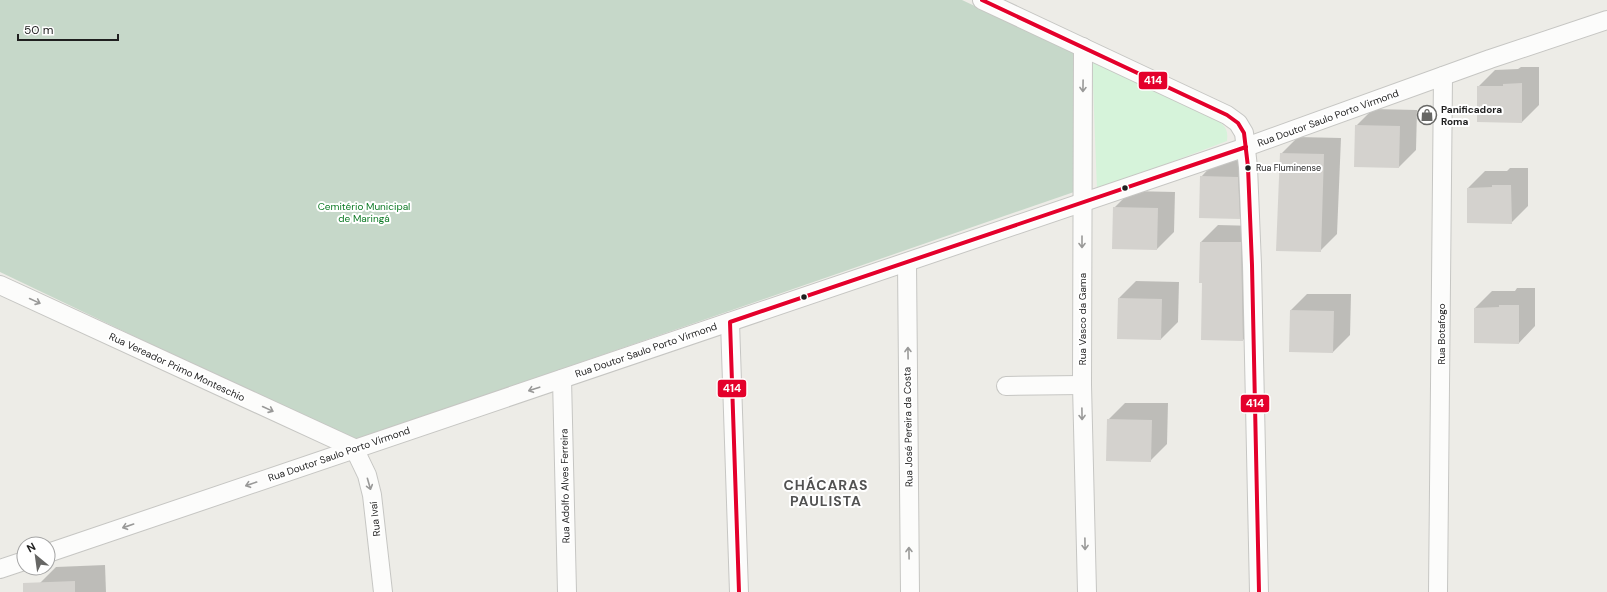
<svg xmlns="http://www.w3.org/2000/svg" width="1607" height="592" font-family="'DM Sans',sans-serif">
	<rect width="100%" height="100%" fill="#edece7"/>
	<!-- cemetery -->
	<path fill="#c6d8c9" d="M0,0h962l111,52 1,140 -721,249 -353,-169z"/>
	<!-- park -->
	<path fill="#d6f3da" d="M1092,59l121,58c10,7 16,11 14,24l-130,49z"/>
	<!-- shadow -->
	<g fill="#0003">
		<path d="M1521,67h18v38l-17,17 -44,-35 17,-17 23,-1z"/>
		<path d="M1373,109l44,1 -1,40 -17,17 -43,-41z"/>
		<path d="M1298,137l43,1 -4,96 -17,17 -39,-97z"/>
		<path d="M1217,160l37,1 2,40 -17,17 -38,-41z"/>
		<path d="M1510,168h18v38l-17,17 -43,-35 17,-17h22z"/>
		<path d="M1131,191l44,1 -1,40 -17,17 -43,-41z"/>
		<path d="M1218,225l39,1 3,97 -17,17 -40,-58 -2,-40z"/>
		<path d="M1136,281l43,1 -1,40 -17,17 -43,-1 1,-40z"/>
		<path d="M1517,288h18v38l-16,17 -44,-35 17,-17h23z"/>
		<path d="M1307,294h44l-1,41 -17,17 -43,-41z"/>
		<path d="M1125,403h43l-1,41 -17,17 -42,-41z"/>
		<path d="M105,565l1,27h-66v-9l16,-16z"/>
	</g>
	<!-- building -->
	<g fill="#d4d2ce">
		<path d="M1522,83v40l-45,-1v-36h26v-2z"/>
		<path d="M1355,125l45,1 -1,42 -45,-1z"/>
		<path d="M1280,153l44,1 -3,98 -45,-1z"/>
		<path d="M1200,176l38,1 2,42 -41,-1z"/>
		<path d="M1492,185h19l1,39 -45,-1v-35l25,-1z"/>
		<path d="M1113,207l45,1 -1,42 -45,-1z"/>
		<path d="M1200,242h41l2,99 -42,-1 1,-57h-3z"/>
		<path d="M1118,298l44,1 -1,41 -44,-1z"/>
		<path d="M1499,305h20v39l-45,-1v-35l25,-1z"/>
		<path d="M1290,310l44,1 -1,42 -44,-1z"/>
		<path d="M1107,419l45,1 -1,42 -45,-1z"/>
		<path d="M75,581v11h-52v-9z"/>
	</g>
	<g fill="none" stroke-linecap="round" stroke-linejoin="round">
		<defs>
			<g id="minor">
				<path d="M982,0l245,115 11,8 6,10 4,34 4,98 7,327"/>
				<path d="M1083,47l-1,338 5,207"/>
				<path d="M907,263l3,329"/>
				<path d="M0,285l354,163"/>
				<path d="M730,322l9,270"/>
				<path d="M562,379l5,213"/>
				<path d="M1006,386l76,-1"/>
				<path d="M354,448l13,27 5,20 11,97"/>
				<path d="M48,553l1198,-406 244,-88 117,-39"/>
				<path d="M0,569l24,-8"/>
				<path d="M1438,592l5,-516"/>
			</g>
		</defs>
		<!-- minor casing -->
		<use href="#minor" stroke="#c6c6c3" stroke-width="20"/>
		<!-- minor -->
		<use href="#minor" stroke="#fcfcfb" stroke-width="18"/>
		<defs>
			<g id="bus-1">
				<path d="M982,0l245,115 11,8 6,10 4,34 4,98 7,327"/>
				<path d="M739,592l-9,-270 516,-175"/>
			</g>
		</defs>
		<!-- bus-1 casing -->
		<use href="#bus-1" stroke="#fff" stroke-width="7"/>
		<!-- bus-1 -->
		<use href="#bus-1" stroke="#e4002b" stroke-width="4"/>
	</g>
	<!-- one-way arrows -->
	<defs><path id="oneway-shaft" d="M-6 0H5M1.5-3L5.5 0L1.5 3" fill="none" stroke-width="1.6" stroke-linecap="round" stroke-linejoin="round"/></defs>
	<g stroke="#999998">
		<use href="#oneway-shaft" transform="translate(1083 86) rotate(91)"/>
		<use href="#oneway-shaft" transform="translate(1082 242) rotate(90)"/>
		<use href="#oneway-shaft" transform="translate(35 301) rotate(25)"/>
		<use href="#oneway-shaft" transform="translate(908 353) rotate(-91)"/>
		<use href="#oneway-shaft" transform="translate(534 389) rotate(162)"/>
		<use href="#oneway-shaft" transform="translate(268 409) rotate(25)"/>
		<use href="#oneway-shaft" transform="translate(1082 414) rotate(89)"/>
		<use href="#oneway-shaft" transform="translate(251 484) rotate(161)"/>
		<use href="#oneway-shaft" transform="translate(369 484) rotate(74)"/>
		<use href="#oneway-shaft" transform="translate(128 526) rotate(161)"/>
		<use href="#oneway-shaft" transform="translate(1085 544) rotate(89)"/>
		<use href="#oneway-shaft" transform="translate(909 553) rotate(-91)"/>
	</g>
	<!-- icons -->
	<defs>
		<symbol id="shop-ring" viewBox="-11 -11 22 22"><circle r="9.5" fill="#fff" stroke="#676765" stroke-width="1.5"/><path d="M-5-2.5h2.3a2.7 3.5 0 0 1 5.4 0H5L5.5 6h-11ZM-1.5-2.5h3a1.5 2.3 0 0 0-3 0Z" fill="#676765"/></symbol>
	</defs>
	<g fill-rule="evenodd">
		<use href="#shop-ring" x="1416" y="104" width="22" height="22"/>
	</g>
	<!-- markers -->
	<g fill="#1f1f1f" stroke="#fff" stroke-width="1.5">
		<circle cx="1248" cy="168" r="3.5"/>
		<circle cx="1125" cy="188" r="3.5"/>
		<circle cx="804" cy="297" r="3.5"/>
	</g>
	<g text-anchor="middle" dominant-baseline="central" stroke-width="4" stroke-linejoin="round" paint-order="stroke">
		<!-- bus labels -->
		<g font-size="9" fill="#1f1f1f" stroke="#fff" text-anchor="start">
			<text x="1256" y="168">Rua Fluminense</text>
		</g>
		<!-- poi labels -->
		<g font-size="10" font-weight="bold" fill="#1f1f1f" stroke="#fff" text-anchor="start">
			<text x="1441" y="109">Panificadora<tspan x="1441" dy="12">Roma</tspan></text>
		</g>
		<!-- street labels -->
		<g font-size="10" fill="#1f1f1f" stroke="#fff">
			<text transform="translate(1328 118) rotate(-20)">Rua Doutor Saulo Porto Virmond</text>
			<text transform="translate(1082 319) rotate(-90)">Rua Vasco da Gama</text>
			<text transform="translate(1441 334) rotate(-90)">Rua Botafogo</text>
			<text transform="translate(646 350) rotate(-19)">Rua Doutor Saulo Porto Virmond</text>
			<text transform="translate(177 367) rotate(25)">Rua Vereador Primo Monteschio</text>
			<text transform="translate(908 427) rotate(-91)">Rua José Pereira da Costa</text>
			<text transform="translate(339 454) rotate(-19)">Rua Doutor Saulo Porto Virmond</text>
			<text transform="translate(565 486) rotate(-91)">Rua Adolfo Alves Ferreira</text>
			<text transform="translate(375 519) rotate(-96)">Rua Ivaí</text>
		</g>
		<!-- park labels -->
		<g font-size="10" fill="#0e7b26" stroke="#fff">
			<text x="364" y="206">Cemitério Municipal<tspan x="364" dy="12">de Maringá</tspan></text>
		</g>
		<!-- district labels -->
		<g font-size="14" font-weight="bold" letter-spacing="1" fill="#525252" stroke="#fff">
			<text x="826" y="485">CHÁCARAS<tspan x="826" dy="16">PAULISTA</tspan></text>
		</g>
	</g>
	<g stroke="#fff" stroke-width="1.5">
		<rect x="1138" y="71" width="30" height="19" rx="4" fill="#e4002b"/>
		<rect x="717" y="379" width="30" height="19" rx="4" fill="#e4002b"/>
		<rect x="1240" y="394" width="30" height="19" rx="4" fill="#e4002b"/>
	</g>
	<g font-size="11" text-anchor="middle" font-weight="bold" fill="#fff">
		<text x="1153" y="84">414</text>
		<text x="732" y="392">414</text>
		<text x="1255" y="407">414</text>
	</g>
	<!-- north arrow -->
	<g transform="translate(36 556) rotate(331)"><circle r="19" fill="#ffffff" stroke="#a5a5a5"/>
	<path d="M0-3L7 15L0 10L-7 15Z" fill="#676765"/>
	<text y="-6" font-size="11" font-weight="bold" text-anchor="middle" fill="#1f1f1f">N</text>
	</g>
	<!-- scale -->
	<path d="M18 34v6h100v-6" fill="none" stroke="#1f1f1f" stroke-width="2"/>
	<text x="24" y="34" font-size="12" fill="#1f1f1f" stroke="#ffffff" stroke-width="3" paint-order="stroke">50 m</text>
</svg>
